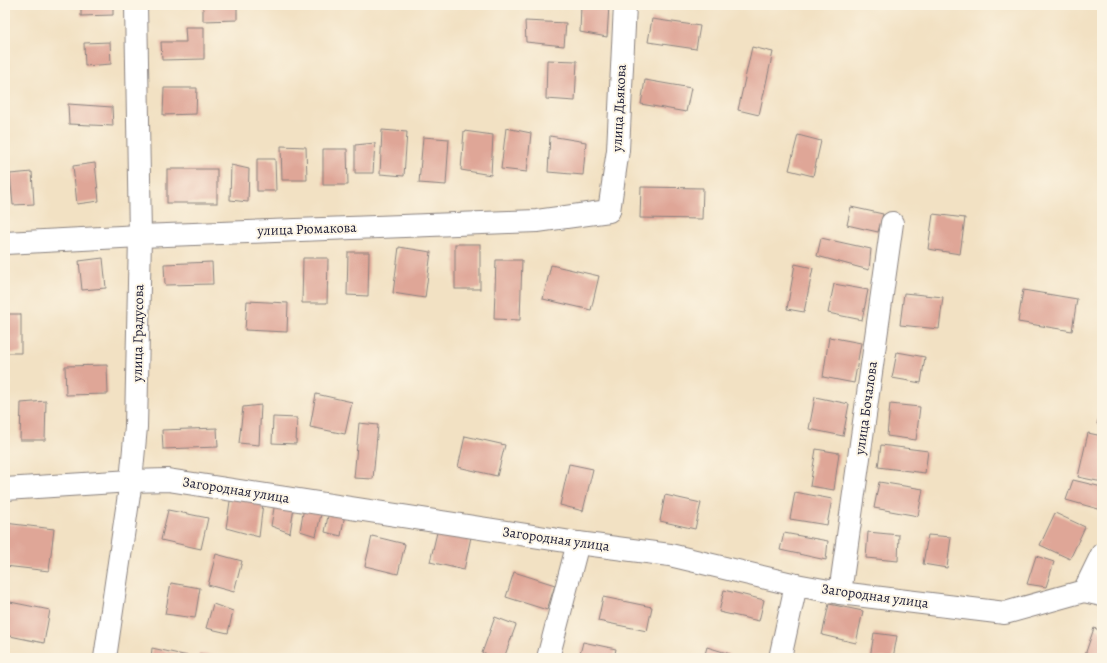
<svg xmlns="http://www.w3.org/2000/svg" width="1107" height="663" font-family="Alegreya,serif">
	<rect width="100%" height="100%" fill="#fcf5e5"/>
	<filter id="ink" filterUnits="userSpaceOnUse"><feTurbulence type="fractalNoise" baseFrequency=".025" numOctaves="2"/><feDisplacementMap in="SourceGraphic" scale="8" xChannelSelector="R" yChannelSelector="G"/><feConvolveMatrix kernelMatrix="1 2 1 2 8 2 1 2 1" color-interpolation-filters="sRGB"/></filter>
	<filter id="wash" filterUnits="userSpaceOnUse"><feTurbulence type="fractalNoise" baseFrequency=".012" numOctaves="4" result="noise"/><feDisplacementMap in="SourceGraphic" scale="16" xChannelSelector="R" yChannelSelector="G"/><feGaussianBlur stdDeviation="0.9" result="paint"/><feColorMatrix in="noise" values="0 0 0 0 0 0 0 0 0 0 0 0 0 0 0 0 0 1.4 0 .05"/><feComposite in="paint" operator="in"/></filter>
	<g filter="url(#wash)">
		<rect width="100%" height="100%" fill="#f2e1c3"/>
		<g id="blocks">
			<!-- building -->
			<g fill="#dfa697">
				<path d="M81,5h32v10l-32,1z"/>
				<path d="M203,5h34v15l-34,1z"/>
				<path d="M581,5h28l-2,32 -27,-5z"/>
				<path d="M652,19l48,7 -4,23 -48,-7z"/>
				<path d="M525,21l41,2 -2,23 -38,-4z"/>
				<path d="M185,27h19v32l-42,1 -1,-18h25z"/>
				<path d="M110,42l1,22 -26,2 -1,-23z"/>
				<path d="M752,47l21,5 -14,63 -21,-5z"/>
				<path d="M547,60l30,1 -2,40 -29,-2z"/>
				<path d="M645,80l46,8 -5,24 -45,-8z"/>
				<path d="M164,88h33l-1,26 -33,1z"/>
				<path d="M68,104l44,3 1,19 -44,-2z"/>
				<path d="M506,128l25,5 -4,39 -26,-3z"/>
				<path d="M382,130l25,2 -3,44 -24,-2z"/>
				<path d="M464,131l29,4 -2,40 -30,-5z"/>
				<path d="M798,135l23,6 -8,35 -24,-6z"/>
				<path d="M550,136l36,6 -3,33 -35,-3z"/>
				<path d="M423,137l26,2 -3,46 -27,-2z"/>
				<path d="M375,143l-2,30h-18v-28z"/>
				<path d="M281,146l25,1 1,33h-25z"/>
				<path d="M323,149h24l1,36h-25z"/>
				<path d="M257,159h18l1,32h-19z"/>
				<path d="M95,163l4,38 -22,3 -4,-38z"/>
				<path d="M231,165l18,4 -1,33 -18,-2z"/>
				<rect x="167" y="169" width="50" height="34"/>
				<path d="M32,172l2,32 -21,1 -3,-31z"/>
				<path d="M641,187l62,1 -1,31 -62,-1z"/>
				<path d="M851,207l32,7 -5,18 -31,-7z"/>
				<path d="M933,214l32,4 -5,36 -32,-5z"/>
				<path d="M821,238l50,11 -2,21 -52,-14z"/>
				<rect x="455" y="244" width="25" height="45"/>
				<path d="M399,247l32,5 -6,46 -32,-5z"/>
				<path d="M348,252h21l-1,44 -21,-1z"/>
				<path d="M103,258l3,30 -24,2 -3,-29z"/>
				<path d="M303,258h25l-1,45h-25z"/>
				<path d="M496,260h26l-2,60 -26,-1z"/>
				<path d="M212,262l1,22 -48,1 -1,-21z"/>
				<path d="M795,264l18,4 -9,44 -17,-3z"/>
				<path d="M551,265l48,11 -8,34 -48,-11z"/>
				<path d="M834,284l34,6 -6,30 -34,-7z"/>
				<path d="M1023,290l54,9 -5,32 -54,-9z"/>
				<path d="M904,293l39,4 -4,32 -39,-4z"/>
				<path d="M247,301l41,2 -1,29 -42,-2z"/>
				<rect x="5" y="314" width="16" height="39"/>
				<path d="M829,337l32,6 -7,40 -31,-6z"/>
				<path d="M897,352l28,5 -4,26 -29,-5z"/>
				<path d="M107,365l1,29 -42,1 -1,-29z"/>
				<path d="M316,394l36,8 -7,32 -35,-7z"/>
				<path d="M815,397l34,7 -6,32 -34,-7z"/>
				<path d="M46,401l-1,39h-25l1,-37z"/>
				<path d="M890,404l30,3 -4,33 -29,-4z"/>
				<path d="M261,405l-2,40 -20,-2 4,-36z"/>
				<path d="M1102,407v18l-5,-1z"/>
				<path d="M273,417l24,1 -1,26 -24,-1z"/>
				<path d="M359,423l19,2 -5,54 -19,-1z"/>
				<path d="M217,428l1,19 -55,2 -1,-19z"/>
				<path d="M1088,433l14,3v46l-24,-5z"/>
				<path d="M465,436l40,9 -8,31 -39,-9z"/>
				<path d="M881,445l47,6 -3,22 -47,-6z"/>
				<path d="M816,449l23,4 -5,37 -24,-4z"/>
				<path d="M569,464l24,5 -10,42 -23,-6z"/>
				<path d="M1073,480l29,7v23l-36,-10z"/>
				<path d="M879,482l44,7 -5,27 -44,-8z"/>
				<path d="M795,492l37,7 -5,26 -37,-6z"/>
				<path d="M231,495l32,8 -4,34 -33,-9z"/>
				<path d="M665,495l36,8 -6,26 -35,-8z"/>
				<path d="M276,496l19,5 -5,32 -19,-7z"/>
				<path d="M305,501l18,5 -7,30 -16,-5z"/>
				<path d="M330,505l16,3 -5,28 -16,-4z"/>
				<path d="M168,510l40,8 -7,31 -40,-9z"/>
				<path d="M1055,513l30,14 -15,32 -30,-14z"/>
				<path d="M5,523l49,6 -5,42 -44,-5z"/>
				<path d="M439,524l33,8 -8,38 -34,-8z"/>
				<path d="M868,532l31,3 -1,26 -32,-3z"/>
				<path d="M784,533l44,8 -2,19 -46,-10z"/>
				<path d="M928,535l23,2 -4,31 -24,-4z"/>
				<path d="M372,536l33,8 -7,30 -33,-8z"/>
				<path d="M216,554l26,7 -8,31 -26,-7z"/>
				<path d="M1036,556l18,6 -8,25 -19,-3z"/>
				<path d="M514,572l41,13 -8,25 -41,-13z"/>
				<path d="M171,583l29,5 -5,30 -30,-4z"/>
				<path d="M724,590l40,10 -5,21 -40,-9z"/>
				<path d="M603,597l49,10 -5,24 -49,-10z"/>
				<path d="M5,601l45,9 -6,33 -39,-8z"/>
				<path d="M213,604l20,7 -5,22 -22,-5z"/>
				<path d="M829,604l34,7 -7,32 -34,-8z"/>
				<path d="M495,617l21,8 -12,33h-8l-14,-5z"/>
				<path d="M1094,628l8,3v27h-18z"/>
				<path d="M874,633l23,3 -4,22h-23z"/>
				<path d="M583,642l33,7 -2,9h-35z"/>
				<path d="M707,647l23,7 -1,4h-25z"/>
				<path d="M152,648l36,8 -1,2h-36z"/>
				<path d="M199,654l35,3v1h-36z"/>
			</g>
		</g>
	</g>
	<g filter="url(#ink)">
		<use href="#blocks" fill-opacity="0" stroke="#8a827f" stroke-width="1"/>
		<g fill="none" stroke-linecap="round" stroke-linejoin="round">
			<defs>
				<g id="minor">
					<path d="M5,243l135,-7 397,-15 72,-10 9,-61 7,-145"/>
					<path d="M5,489l126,-8 37,-1 410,63 92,12 126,30 44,8 165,20 79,-22 18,4"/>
					<path d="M1084,591l18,-37"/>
					<path d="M840,593l52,-370"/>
					<path d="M105,658l26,-177 5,-54 4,-191 -4,-231"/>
					<path d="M548,658l30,-115"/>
					<path d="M780,658l16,-73"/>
				</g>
			</defs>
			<!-- minor casing -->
			<use href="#minor" stroke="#8a827f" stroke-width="24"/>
			<!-- minor -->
			<use href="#minor" stroke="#fff" stroke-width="22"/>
		</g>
	</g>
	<g text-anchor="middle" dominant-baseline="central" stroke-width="4" stroke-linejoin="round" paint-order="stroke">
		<!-- street labels -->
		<g font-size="14" fill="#22223b" stroke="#fcf5e5">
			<text transform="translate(619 108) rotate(-87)">улица Дьякова</text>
			<text transform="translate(307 229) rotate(-2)">улица Рюмакова</text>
			<text transform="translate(138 333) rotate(-89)">улица Градусова</text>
			<text transform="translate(866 408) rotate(-82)">улица Бочалова</text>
			<text transform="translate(236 490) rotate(9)">Загородная улица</text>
			<text transform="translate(556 539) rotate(8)">Загородная улица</text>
			<text transform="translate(875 596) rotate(8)">Загородная улица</text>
		</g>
	</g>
	<!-- margin -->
	<rect width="1107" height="663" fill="none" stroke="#fcf5e5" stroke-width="20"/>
</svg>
